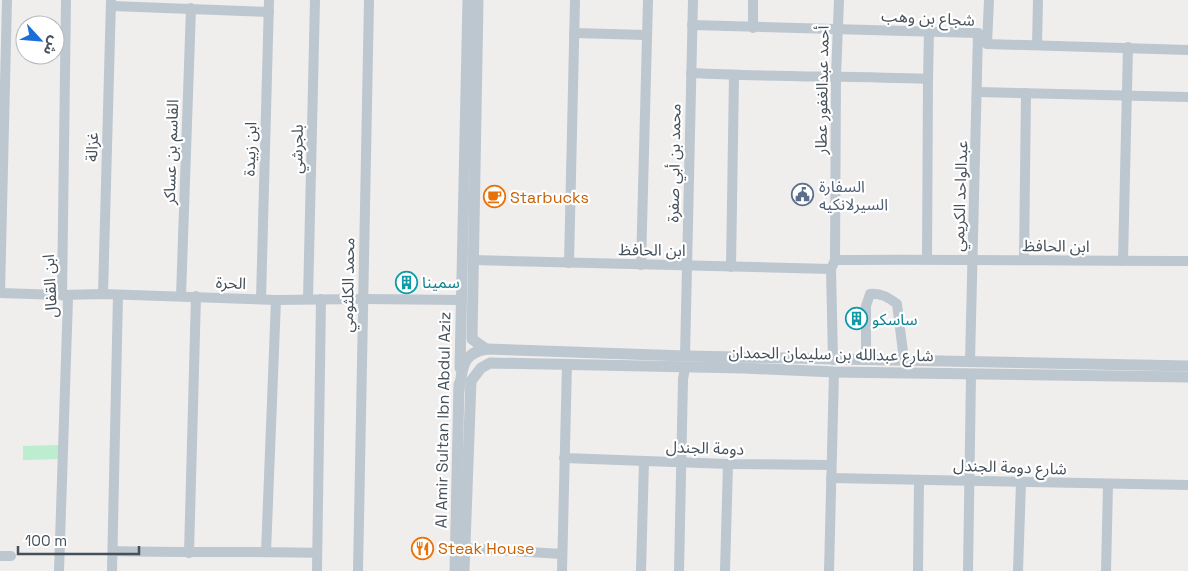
<svg xmlns="http://www.w3.org/2000/svg" width="1188" height="571" font-family="'Space Grotesk','Noto Sans Arabic',sans-serif">
	<rect width="100%" height="100%" fill="#f0eded"/>
	<!-- green -->
	<path fill="#bbedce" d="M59,445v14l-36,1v-14z"/>
	<g fill="none" stroke-linecap="round" stroke-linejoin="round">
		<!-- minor -->
		<g stroke="#bdc7cf" stroke-width="10">
			<path d="M112,6l157,6"/>
			<path d="M692,25l286,8 9,11 201,6"/>
			<path d="M753,28v-28"/>
			<path d="M574,33l72,2"/>
			<path d="M987,44l2,-44"/>
			<path d="M1037,45l1,-45"/>
			<path d="M691,73c79,4 158,3 237,6"/>
			<path d="M978,92l210,5"/>
			<path d="M927,259l1,-180 1,-48"/>
			<path d="M473,260l358,9"/>
			<path d="M835,260c117,-1 235,1 353,1"/>
			<path d="M1024,260l2,-167"/>
			<path d="M1123,261l5,-214"/>
			<path d="M569,263l6,-263"/>
			<path d="M641,265l7,-265"/>
			<path d="M731,267l3,-192"/>
			<path d="M0,293l62,2 41,-1 173,6 87,-1 99,1"/>
			<path d="M0,293l7,-293"/>
			<path d="M103,294l8,-294"/>
			<path d="M181,296l10,-288"/>
			<path d="M261,299l8,-299"/>
			<path d="M308,299l7,-299"/>
			<path d="M685,356l8,-356"/>
			<path d="M866,359v-53l4,-12c11,-1 18,3 27,10l7,56"/>
			<path d="M833,360l-2,-91 4,-9 1,-184 3,-76"/>
			<path d="M970,361l8,-328"/>
			<path d="M564,458l164,6 103,1"/>
			<path d="M831,478l357,7"/>
			<path d="M465,548l97,6"/>
			<path d="M113,551c68,2 136,0 204,2"/>
			<path d="M266,552l10,-252"/>
			<path d="M189,553l7,-257"/>
			<path d="M0,556h11"/>
			<path d="M59,571l9,-273 -6,-3 4,-295"/>
			<path d="M112,571l6,-276"/>
			<path d="M317,571l4,-272"/>
			<path d="M358,571l11,-571"/>
			<path d="M562,571l5,-207"/>
			<path d="M641,571l3,-110"/>
			<path d="M679,571l4,-192 2,-11"/>
			<path d="M725,571l3,-107"/>
			<path d="M829,571l5,-199"/>
			<path d="M918,571l1,-91"/>
			<path d="M968,571l3,-197"/>
			<path d="M1018,571l3,-89"/>
			<path d="M1106,571l2,-86"/>
		</g>
		<!-- tertiary -->
		<g stroke="#bdc7cf" stroke-width="11">
			<path d="M478,0l-6,339 14,10"/>
			<path d="M460,368l8,-368"/>
			<path d="M459,390c4,-22 2,-36 27,-41l199,7 503,10"/>
			<path d="M455,571l4,-187"/>
			<path d="M464,571l7,-190 10,-13 9,-5 254,5 90,4 354,5"/>
		</g>
	</g>
	<!-- icons -->
	<defs>
		<symbol id="civic-ring" viewBox="-11 -11 22 22"><circle r="9.5" fill="#fff" stroke="#5c6f8a" stroke-width="1.5"/><path d="M-.6-6.5H3V-4.5H.6V-3L4-1V1h2V6H-6V1h2V-1L-.6-3ZM-1.2 2.5V6h2.4V2.5Z" fill="#5c6f8a"/></symbol>
		<symbol id="cafe-ring" viewBox="-11 -11 22 22"><circle r="9.5" fill="#fff" stroke="#e8710a" stroke-width="1.5"/><path d="M-5.5-4.5H6V0H3Q3 3.5 0 3.5H-2.5Q-5.5 3.5-5.5 0ZM3-3.2v2h1.7v-2ZM-6 4.5H4V6H-6Z" fill="#e8710a"/></symbol>
		<symbol id="building-ring" viewBox="-11 -11 22 22"><circle r="9.5" fill="#fff" stroke="#0f9aa8" stroke-width="1.5"/><path d="M-4-6H4V6H1V3H-1V6H-4ZM-2.5-4.3h1.7v1.8h-1.7ZM.8-4.3h1.7v1.8H.8ZM-2.5-1h1.7V.8h-1.7ZM.8-1h1.7V.8H.8Z" fill="#0f9aa8"/></symbol>
		<symbol id="restaurant-ring" viewBox="-11 -11 22 22"><circle r="9.5" fill="#fff" stroke="#e8710a" stroke-width="1.5"/><path d="M-5-6h1v4h1v-4h1v4h1v-4h1v5L-1.5 .5V6h-2V.5L-5-1ZM5-6V6H3V1.5H1.5Q1.5-4 5-6Z" fill="#e8710a"/></symbol>
	</defs>
	<g fill-rule="evenodd">
		<use href="#civic-ring" x="790" y="182" width="25" height="25"/>
		<use href="#cafe-ring" x="482" y="184" width="25" height="25"/>
		<use href="#building-ring" x="394" y="270" width="25" height="25"/>
		<use href="#building-ring" x="844" y="306" width="25" height="25"/>
		<use href="#restaurant-ring" x="410" y="536" width="25" height="25"/>
	</g>
	<g text-anchor="middle" dominant-baseline="central" stroke-width="4.5" stroke-linejoin="round" paint-order="stroke">
		<!-- street labels -->
		<g font-size="16" fill="#45505a" stroke="#fff">
			<text transform="translate(928 18) rotate(3)">شجاع بن وهب</text>
			<text transform="translate(822 90) rotate(-89)">أحمد عبدالغفور عطار</text>
			<text transform="translate(92 147) rotate(-88)">غزالة</text>
			<text transform="translate(250 149) rotate(-88)">ابن زبيدة</text>
			<text transform="translate(297 149) rotate(-89)">بلجرشي</text>
			<text transform="translate(171 152) rotate(-88)">القاسم بن عساكر</text>
			<text transform="translate(674 163) rotate(-89)">محمد بن أبي صفرة</text>
			<text transform="translate(960 196) rotate(-88)">عبدالواحد الكريمي</text>
			<text transform="translate(1056 246) rotate(1)">ابن الحافظ</text>
			<text transform="translate(652 250) rotate(1)">ابن الحافظ</text>
			<text transform="translate(231 283) rotate(3)">الحرة</text>
			<text transform="translate(348 285) rotate(-89)">محمد الكلثومي</text>
			<text transform="translate(50 286) rotate(-93)">ابن القفال</text>
			<text transform="translate(831 354) rotate(1)">شارع عبدالله بن سليمان الحمدان</text>
			<text transform="translate(443 420) rotate(-89)">Al Amir Sultan Ibn Abdul Aziz</text>
			<text transform="translate(705 448) rotate(2)">دومة الجندل</text>
			<text transform="translate(1010 467) rotate(2)">شارع دومة الجندل</text>
		</g>
		<!-- service labels -->
		<g font-size="16" fill="#4e5e75" stroke="#fff" text-anchor="start">
			<text x="819" y="186">السفارة<tspan x="819" dy="18">السيرلانكيه</tspan></text>
		</g>
		<!-- food labels -->
		<g font-size="16" fill="#c56008" stroke="#fff" text-anchor="start">
			<text x="510" y="197">Starbucks</text>
			<text x="438" y="548">Steak House</text>
		</g>
		<!-- culture labels -->
		<g font-size="16" fill="#0d838f" stroke="#fff" text-anchor="start">
			<text x="422" y="282">سمينا</text>
			<text x="872" y="319">ساسكو</text>
		</g>
	</g>
	<!-- north arrow -->
	<g transform="translate(40 40) rotate(116)"><circle r="24" fill="#ffffff" stroke="#b5b9bd"/>
	<path d="M0-4L9 19L0 12L-9 19Z" fill="#1b6fdb"/>
	<text y="-8" font-size="14" font-weight="bold" text-anchor="middle" fill="#45505a">ش</text>
	</g>
	<!-- scale -->
	<path d="M18 546v8h121v-8" fill="none" stroke="#45505a" stroke-width="2.5"/>
	<text x="25" y="546" font-size="15" fill="#45505a" stroke="#ffffff" stroke-width="4" paint-order="stroke">100 m</text>
</svg>
